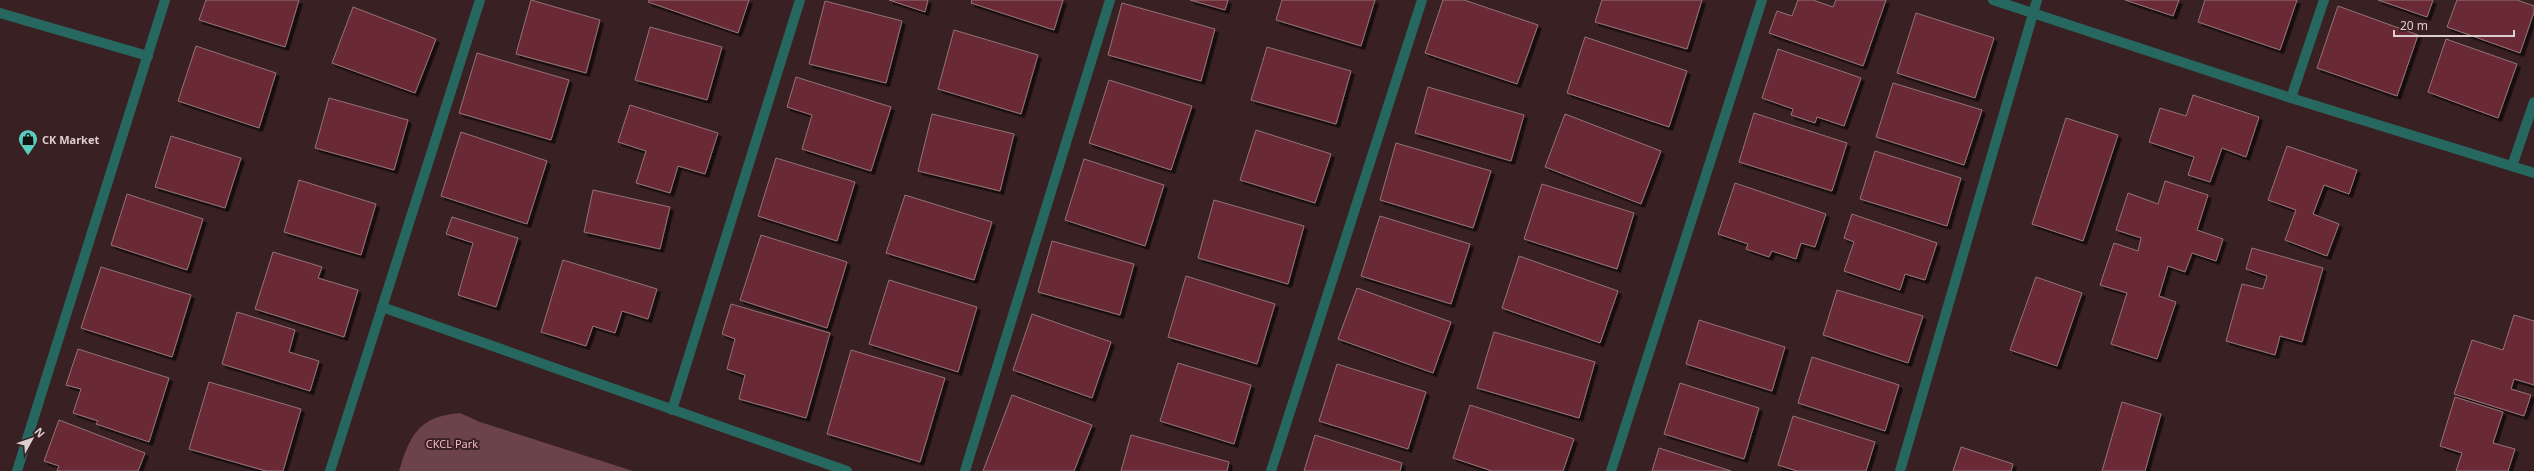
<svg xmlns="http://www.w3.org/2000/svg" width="2534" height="471" font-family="'Noto Sans',sans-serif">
	<defs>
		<filter id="shadow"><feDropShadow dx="3.5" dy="3.5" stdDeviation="0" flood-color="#0009"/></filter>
	</defs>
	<rect width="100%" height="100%" fill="#392023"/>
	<!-- green -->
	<path fill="#6b4348" d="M460,413l20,9 153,49h-234c11,-36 20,-55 61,-58z"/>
	<!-- building -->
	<g fill="#692a35" stroke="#937376" filter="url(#shadow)">
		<path d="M206,0h93l-14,47 -86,-27z"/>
		<path d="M531,0l69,20 -14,53 -70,-19z"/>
		<path d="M649,0h100l-11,33 -90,-31z"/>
		<path d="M889,0h39l-3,12z"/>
		<path d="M972,0h91l-9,30 -83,-27z"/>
		<path d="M1190,0h38l-3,10z"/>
		<path d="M1282,0h93l-14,46 -85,-26z"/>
		<path d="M1443,0h21l74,25 -21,59 -92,-31z"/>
		<path d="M1602,0h100l-15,49 -92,-27z"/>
		<path d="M1798,0h15l20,7 3,-7h50l-23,66 -94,-33 8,-22 15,5z"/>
		<path d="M2125,0h54l-6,16z"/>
		<path d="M2205,0h92l-17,50 -82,-28z"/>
		<path d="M2378,0h55l-6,17z"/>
		<path d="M2457,0h60l17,6v6l-14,41 -73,-26z"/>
		<path d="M825,1l77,20 -16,62 -77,-19z"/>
		<path d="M1122,3l93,26 -14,52 -93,-26z"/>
		<path d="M2338,6l80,29 -21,61 -80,-28z"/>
		<path d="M353,7l83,32 -21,54 -83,-30z"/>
		<path d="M1916,13l78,25 -19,60 -78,-25z"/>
		<path d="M650,27l72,20 -15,53 -72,-20z"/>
		<path d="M954,30l84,25 -17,59 -83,-25z"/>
		<path d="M1585,37l102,34 -18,56 -102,-34z"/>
		<path d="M2446,39l71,25 -19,54 -70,-26z"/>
		<path d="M196,46l80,27 -17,55 -81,-27z"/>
		<path d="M1267,47l84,24 -15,53 -85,-24z"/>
		<path d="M1778,49l83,29 -17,48 -27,-9 -2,6 -24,-8 2,-6 -31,-11z"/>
		<path d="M477,53l92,27 -18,60 -92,-27z"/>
		<path d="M796,77l95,30 -20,64 -69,-22 10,-34 -25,-8z"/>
		<path d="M1109,80l83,26 -21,64 -82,-27z"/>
		<path d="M1893,83l89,27 -18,55 -88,-28z"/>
		<path d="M1428,87l96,28 -13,46 -96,-28z"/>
		<path d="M2193,95l66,22 -13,40 -24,-9 -12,34 -22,-7 6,-18 -45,-15 11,-34 26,8z"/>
		<path d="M329,98l79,22 -14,50 -79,-22z"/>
		<path d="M630,105l88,28 -13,41 -27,-8 -8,27 -34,-10 10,-32 -28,-9z"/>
		<path d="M1754,113l93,30 -15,48 -93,-29z"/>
		<path d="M932,114l82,20 -14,57 -82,-20z"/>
		<path d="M1565,114l96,37 -20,53 -96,-37z"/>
		<path d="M2066,118l52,17 -35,106 -51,-17z"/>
		<path d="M1256,130l75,24 -16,49 -75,-23z"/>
		<path d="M461,132l86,29 -20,63 -86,-28z"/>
		<path d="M171,136l70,22 -16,50 -70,-21z"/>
		<path d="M1396,143l95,28 -18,57 -93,-28z"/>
		<path d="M2287,146l70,24 -8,24 -25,-9 -11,29 26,10 -12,32 -42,-16 11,-30 -28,-10z"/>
		<path d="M1875,151l86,27 -14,48 -87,-27z"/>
		<path d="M776,158l79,24 -18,59 -79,-25z"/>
		<path d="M1084,159l80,26 -19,61 -80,-26z"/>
		<path d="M299,180l77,24 -15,51 -77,-23z"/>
		<path d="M2165,181l43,14 -11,35 26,9 -7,22 -24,-8 -7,19 -17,-6 -9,30 17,6 -19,57 -46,-15 16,-51 -27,-8 14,-42 24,8 3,-13 -25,-8 12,-37 30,11z"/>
		<path d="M1735,183l91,31 -11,33 -14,-4 -5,16 -24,-8 -3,6 -23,-8 2,-5 -30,-10z"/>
		<path d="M1542,184l92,29 -17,56 -93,-30z"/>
		<path d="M593,190l77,17 -10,42 -76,-17z"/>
		<path d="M127,194l76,25 -16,51 -76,-25z"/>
		<path d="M905,195l87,27 -18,58 -88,-27z"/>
		<path d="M1214,200l90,26 -16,58 -90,-26z"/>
		<path d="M1852,214l85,29 -12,37 -20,-6 -5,16 -56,-19 10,-29 -10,-4z"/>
		<path d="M1380,216l90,28 -19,60 -90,-28z"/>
		<path d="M452,217l66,21 -22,69 -38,-12 15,-52 -27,-9z"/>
		<path d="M761,235l86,27 -20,66 -87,-28z"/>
		<path d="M1052,241l82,23 -14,51 -82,-23z"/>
		<path d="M2252,248l71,20 -21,74 -22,-6 -5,19 -49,-14 16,-57 21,5 4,-13 -21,-7z"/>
		<path d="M273,252l49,15 -4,11 40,12 -14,47 -89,-28z"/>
		<path d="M1519,256l99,35 -18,52 -98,-35z"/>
		<path d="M563,260l94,29 -9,30 -26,-8 -7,22 -22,-7 -7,20 -45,-14z"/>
		<path d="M101,267l90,28 -19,62 -91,-29z"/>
		<path d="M1186,276l89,28 -18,60 -89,-27z"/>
		<path d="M2036,277l46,16 -25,73 -47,-16z"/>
		<path d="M889,280l88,27 -19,65 -89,-28z"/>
		<path d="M1357,288l94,34 -18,51 -95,-34z"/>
		<path d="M1837,290l86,26 -15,47 -85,-28z"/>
		<path d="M731,304l99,29 -24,85 -67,-19 6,-24 -18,-6 8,-30 -13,-5z"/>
		<path d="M237,312l58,18 -6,22 30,9 -9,30 -88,-27z"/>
		<path d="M1032,314l79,28 -19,56 -79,-28z"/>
		<path d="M2514,315l20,6v64l-20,-6 -3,10 20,6 -7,21 -70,-22 18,-54 31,10z"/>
		<path d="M1699,320l86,27 -13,44 -86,-27z"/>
		<path d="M1494,332l101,30 -16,56 -102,-30z"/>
		<path d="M78,349l91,29 -20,64 -53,-18 2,-3 -25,-8 8,-24 -15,-4z"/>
		<path d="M851,350l94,28 -25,84 -93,-28z"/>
		<path d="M1812,357l87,28 -14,46 -87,-28z"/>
		<path d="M1178,363l73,22 -17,59 -74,-23z"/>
		<path d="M1337,364l89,28 -18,57 -89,-28z"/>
		<path d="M209,382l92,27 -18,62h-17l-77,-22z"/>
		<path d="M1680,383l79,25 -15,51 -80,-25z"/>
		<path d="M1012,395l80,30 -18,46h-91z"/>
		<path d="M2455,397l48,15 -10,31 22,6 -7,22h-52l6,-18 -22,-7z"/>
		<path d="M2122,402l39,12 -16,57h-43z"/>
		<path d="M1470,405l104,34 -11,32h-71l-39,-13z"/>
		<path d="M1793,416l82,26 -9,29h-69l-19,-6z"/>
		<path d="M59,420l86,33 -7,18h-81l2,-5 -15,-5z"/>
		<path d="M1131,435l98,27 -2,9h-106z"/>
		<path d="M1315,435l87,28 -2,8h-96z"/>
		<path d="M1961,447l52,17 -2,7h-58z"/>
		<path d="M1659,448l72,23h-79z"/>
	</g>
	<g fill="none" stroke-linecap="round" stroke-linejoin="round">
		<!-- minor -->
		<g stroke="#26685f" stroke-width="10">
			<path d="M1993,0l298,98 243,75"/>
			<path d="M0,13l148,43"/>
			<path d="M2291,98l33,-98"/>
			<path d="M2512,166l22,-64"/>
			<path d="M382,307l465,164"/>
			<path d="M672,410l128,-410"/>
			<path d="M17,471l148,-471"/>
			<path d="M330,471l150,-471"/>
			<path d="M965,471l145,-471"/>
			<path d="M1271,471l151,-471"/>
			<path d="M1611,471l151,-471"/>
			<path d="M1900,471l137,-471"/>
		</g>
	</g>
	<!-- icons -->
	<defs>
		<symbol id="shop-pin" viewBox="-11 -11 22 30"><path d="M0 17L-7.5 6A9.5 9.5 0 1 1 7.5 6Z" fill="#59cebe" stroke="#392023"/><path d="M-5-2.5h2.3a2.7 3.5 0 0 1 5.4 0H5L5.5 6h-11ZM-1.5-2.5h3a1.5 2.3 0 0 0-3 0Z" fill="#111"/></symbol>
	</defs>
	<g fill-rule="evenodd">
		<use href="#shop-pin" x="17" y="128" width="22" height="30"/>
	</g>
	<g text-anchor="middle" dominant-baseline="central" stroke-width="4" stroke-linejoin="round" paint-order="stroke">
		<!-- poi labels -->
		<g font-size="11" font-weight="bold" fill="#dfcecf" stroke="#392023" text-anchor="start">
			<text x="42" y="139">CK Market</text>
		</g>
		<!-- park labels -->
		<g font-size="11" fill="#fabcc2" stroke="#392023">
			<text x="452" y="443">CKCL Park</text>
		</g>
	</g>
	<!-- north arrow -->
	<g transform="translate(32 439) rotate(50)" stroke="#392023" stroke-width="3" paint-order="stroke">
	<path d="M0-3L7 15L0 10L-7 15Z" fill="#dfcecf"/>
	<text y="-6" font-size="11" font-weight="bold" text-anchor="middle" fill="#dfcecf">N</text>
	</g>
	<!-- scale -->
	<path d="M2394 30v6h120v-6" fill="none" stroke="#dfcecf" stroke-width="2"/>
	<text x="2400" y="30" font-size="12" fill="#dfcecf" stroke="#392023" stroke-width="3" paint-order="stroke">20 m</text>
</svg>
